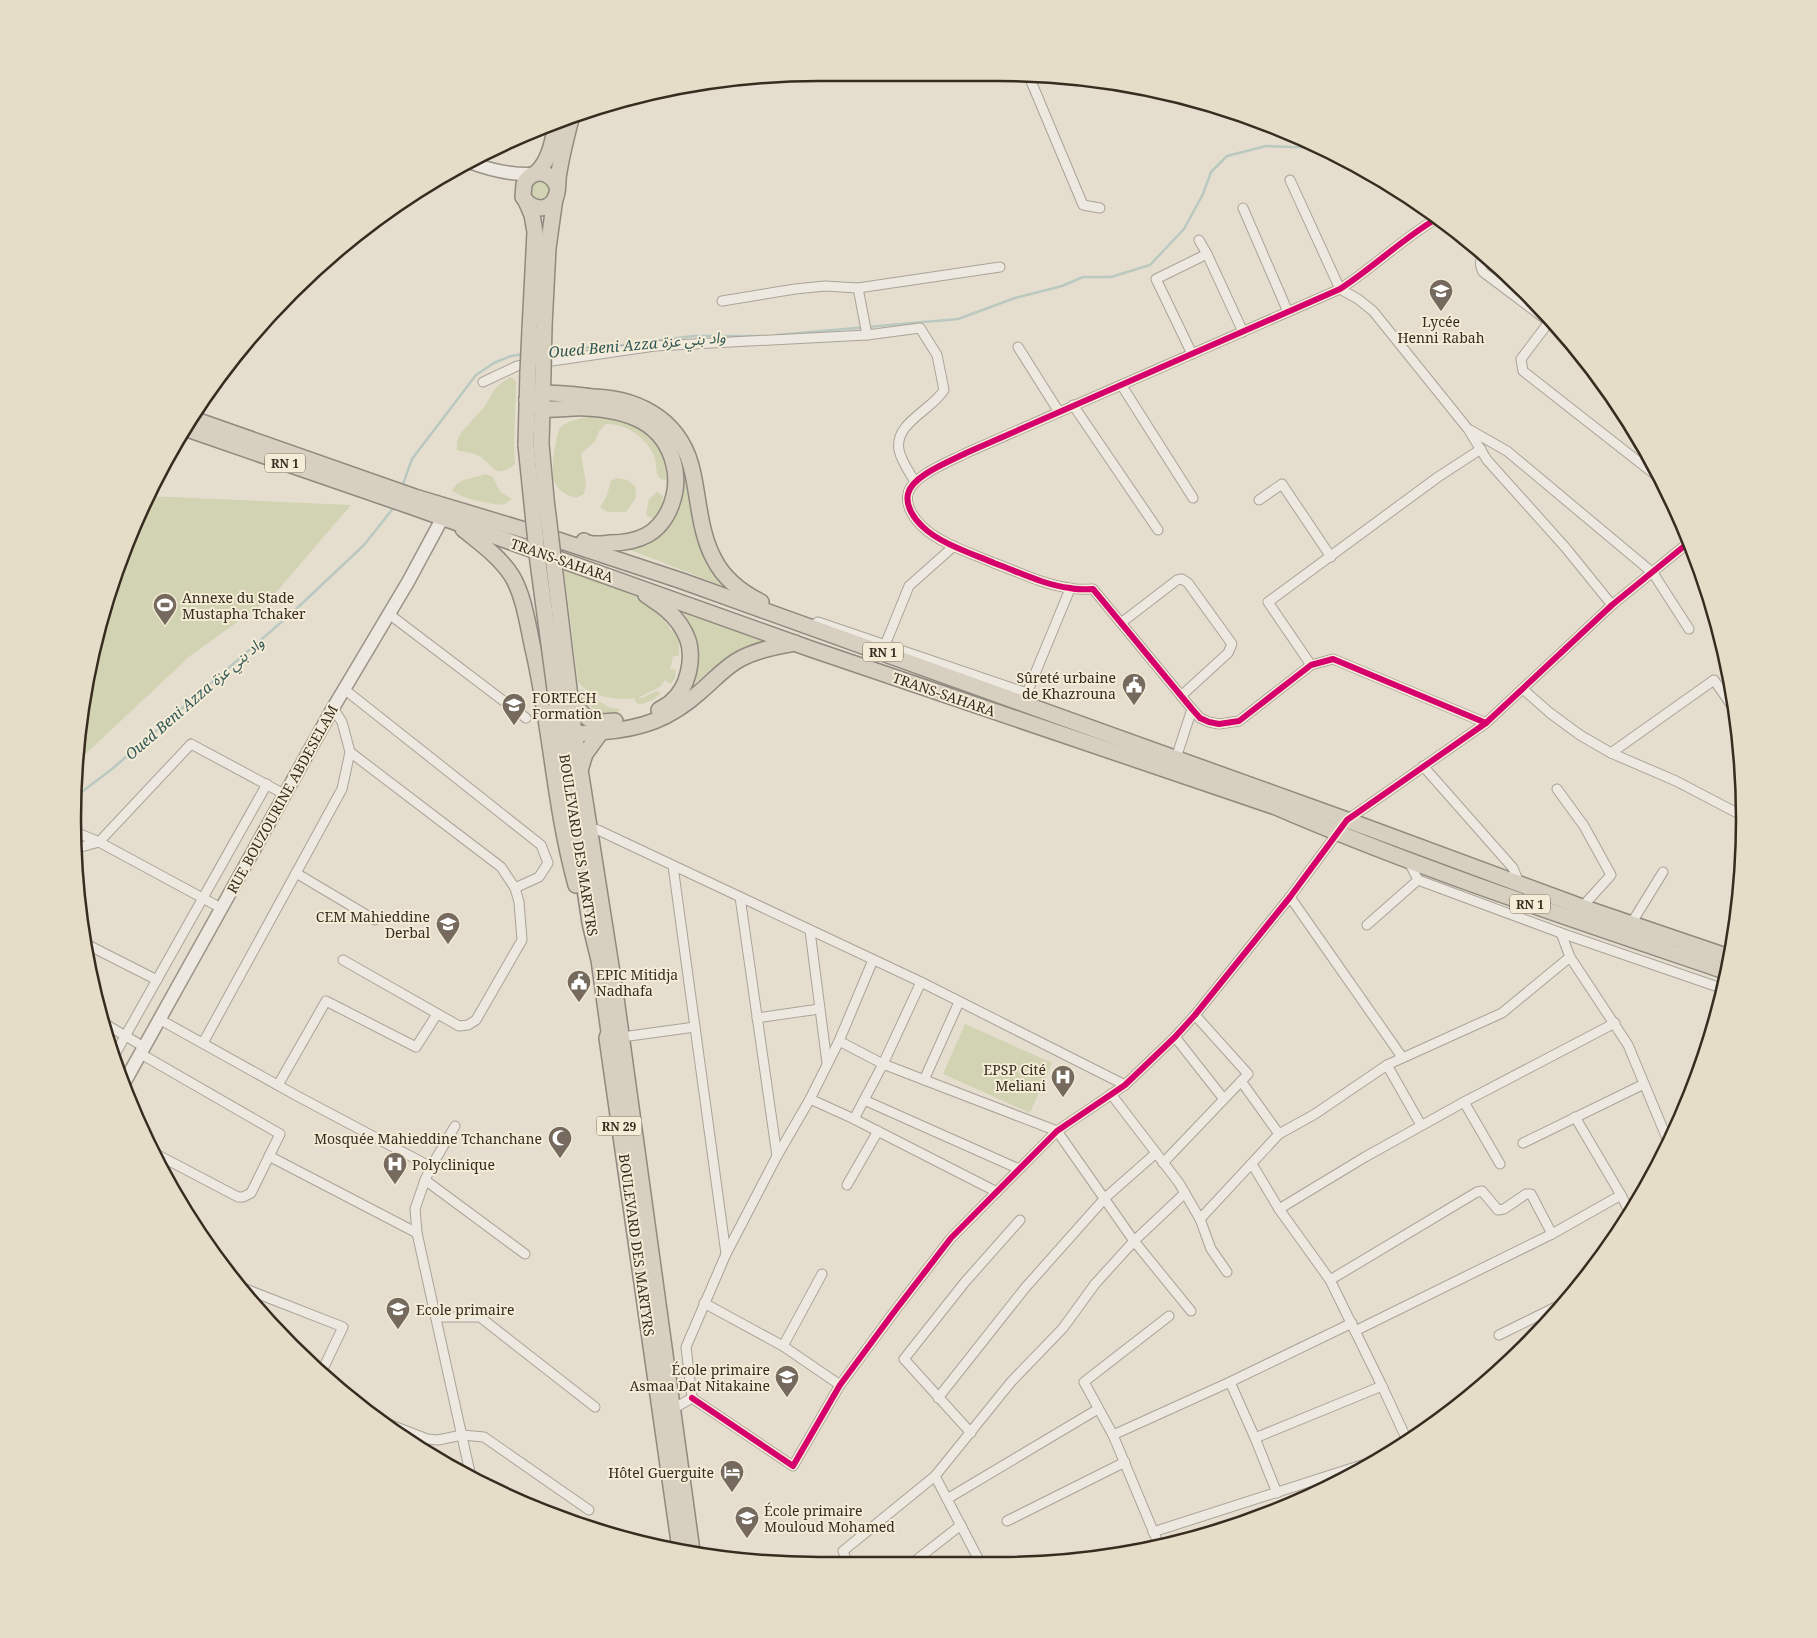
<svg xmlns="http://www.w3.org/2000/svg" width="1817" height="1638" font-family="'Noto Serif','Noto Sans Arabic',serif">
	<rect width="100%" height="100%" fill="#e5decf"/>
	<!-- green -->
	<g fill="#d2d3b2">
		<circle cx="540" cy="190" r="10"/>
		<path d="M510,377l6,4 -2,66 1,17c-21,18 -22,-2 -38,-9 -6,-3 -14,-3 -20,-5v-8l3,-8 25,-28 11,-19z"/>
		<path d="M548,401c28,1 58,-2 84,7 27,8 48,33 54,60 5,21 5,43 11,64 6,22 16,39 31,56l-105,-41c9,-2 18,-3 25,-7 45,-28 38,-96 -2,-124 -25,-16 -69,-13 -98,-13z"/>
		<path d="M598,416c16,2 35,6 49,14 13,9 19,36 20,50l-7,-1c-5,-7 -3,-15 -6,-23 -7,-18 -28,-33 -48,-32l-7,7 -4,10 -14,13 5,30 -2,10 -8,4c-9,-3 -18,-7 -22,-17 -3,-11 1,-40 5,-52 8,-10 27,-12 39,-13z"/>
		<path d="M485,474l8,3 7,15 12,7 -9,6c-18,-2 -36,-5 -51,-14 5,-13 21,-12 33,-17z"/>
		<path d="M617,478l10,2 8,6 1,12 -10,14h-18l-8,-5 6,-9 5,-17z"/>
		<path d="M657,492l6,4 -1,11 -8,12 -8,-4 3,-16z"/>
		<path d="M147,496l204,9 -79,92 -82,59 -112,105 9,-88 25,-94z"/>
		<path d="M564,570l75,25 -1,2c14,8 28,19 33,35l1,-4 4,2 3,10v16h-6l-3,14 4,-1 2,2 -1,7 -4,6 -5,-3v-3l-5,8 -23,12h4l14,-7 5,2c-5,6 -15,11 -23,11l-4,-4 2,-2c-19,3 -45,-1 -58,-16z"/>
		<path d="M676,607l89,33 -17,6 -19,9 -52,43 13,-71 -8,-14z"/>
		<path d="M581,689c15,7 20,19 39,20 -8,13 -40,-4 -41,-18z"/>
		<path d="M965,1024l87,39 -22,50 -87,-39z"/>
	</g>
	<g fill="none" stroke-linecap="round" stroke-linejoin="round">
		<!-- stream -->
		<g stroke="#bac9c0" stroke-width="2.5">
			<path d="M777,335l181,-16 57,-21 47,-12 21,-9h28l39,-12 34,-36 19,-35 8,-22 16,-16 39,-10 56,2"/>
			<path d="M548,351l15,-3 47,-1 83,-11h76"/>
			<path d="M402,487l10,-28 64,-84 18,-12 17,-7 12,-2"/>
			<path d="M75,797l37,-28 181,-157 71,-67 31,-39"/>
		</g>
		<defs>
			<g id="street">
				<path d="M1028,74l55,131 17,3"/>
				<path d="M1290,180l50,109 18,10 15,12 95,118 19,31 78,87 47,58"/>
				<path d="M1243,208l45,104"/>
				<path d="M1436,219c-34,20 -62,48 -96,70l-374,164c-15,8 -55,23 -58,41 -3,12 7,26 15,33 16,16 50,27 71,36 25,9 50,22 76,25 7,2 15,1 23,1l99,120 8,9 9,4 10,2 20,-3 72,-56 22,-6 153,64"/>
				<path d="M1199,240l8,14 36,78"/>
				<path d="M1484,254c-4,7 -5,10 -1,18l69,52"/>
				<path d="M858,288l9,47"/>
				<path d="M722,301l73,-12 30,-3 33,2 142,-21"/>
				<path d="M1549,322l-28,37 2,12 139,109"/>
				<path d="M1018,347l41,65"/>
				<path d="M1192,354l-36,-75 51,-25"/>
				<path d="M483,382l34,-16 138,-20 212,-11 53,-7 17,27 7,35c-12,20 -50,33 -45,60 2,11 11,23 16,32"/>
				<path d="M1122,386l71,112"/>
				<path d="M1073,405l85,125"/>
				<path d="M1470,430l37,21 146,122 36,56"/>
				<path d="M1259,500l23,-16 49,73"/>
				<path d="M389,614l137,104"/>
				<path d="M1121,623l56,-43 5,-1 6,4 44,61 -4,9 -47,43"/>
				<path d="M812,626l6,-4 209,71 43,-104"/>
				<path d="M885,645l24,-59 45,-40"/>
				<path d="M1311,665l-43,-63 170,-125 43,-28"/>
				<path d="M344,689l197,156 7,18 -9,14 -24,11"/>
				<path d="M1524,690l26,23 30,22 31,18 65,28 65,34"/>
				<path d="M333,708l9,14 8,30 151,115 14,21 4,14 3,38 -46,80 -8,5 -9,1 -116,-66"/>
				<path d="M1611,753l103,-73 18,26"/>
				<path d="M1176,758l16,-49"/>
				<path d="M1423,766l90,102 7,17"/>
				<path d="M1557,789l27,37 27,49 -29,32"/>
				<path d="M589,828l9,2 323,152 204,103"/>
				<path d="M73,831l26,11 122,66"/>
				<path d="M74,849l25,-7 92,-98 93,50"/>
				<path d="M1408,860l10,20 143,53 160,55"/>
				<path d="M673,866l53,388"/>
				<path d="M296,873l79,47"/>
				<path d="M740,897l37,259"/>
				<path d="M1290,897l112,160"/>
				<path d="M1631,924l32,-52"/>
				<path d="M1367,925l51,-45"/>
				<path d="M810,931l17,132"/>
				<path d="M1561,933l9,24 58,88 40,96"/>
				<path d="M84,943l73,37"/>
				<path d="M757,1018l62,-9"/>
				<path d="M159,1019l140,78 132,70"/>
				<path d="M102,1022l42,25"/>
				<path d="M622,1037l73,-10"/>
				<path d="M1175,1037l48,61"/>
				<path d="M839,1041l44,23 38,-82"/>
				<path d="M203,1043l139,-254 8,-37"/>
				<path d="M141,1054l139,80 -29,59 -8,4h-5l-82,-43"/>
				<path d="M114,1056l153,-272"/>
				<path d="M1387,1065l34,60"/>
				<path d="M924,1080l35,-78"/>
				<path d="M1241,1081l38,53"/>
				<path d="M278,1085l48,-84 90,46 21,-33"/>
				<path d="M1111,1094l68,89 21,36 11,30 16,23"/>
				<path d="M810,1099l44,20 143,73"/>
				<path d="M864,1100l155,69"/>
				<path d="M1575,1117l46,78 9,18"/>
				<path d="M854,1119l29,-55 174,67 77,110 57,70"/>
				<path d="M455,1126l-24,41 -6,13 -10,29 2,24 54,244"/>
				<path d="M1523,1143l121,-59"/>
				<path d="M269,1156l148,77"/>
				<path d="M1163,1163l85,-89 -53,-59"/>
				<path d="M1252,1164l27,45 51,71 52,106 25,54"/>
				<path d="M1500,1164l-36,-62 151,-79"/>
				<path d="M425,1180l100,74"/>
				<path d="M847,1185l31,-54"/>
				<path d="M1279,1209l86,-52 99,-55"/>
				<path d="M1200,1219l79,-85 36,-20 72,-49 115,-52 68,-56"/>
				<path d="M1330,1280l147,-88 5,-1 16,19 6,-1 22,-15h5l21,40"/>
				<path d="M238,1286l105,41 -21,44"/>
				<path d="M704,1303l79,43 57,39"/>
				<path d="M436,1317h44l115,90"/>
				<path d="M1355,1331l197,-97 69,-39"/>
				<path d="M1499,1335l67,-33"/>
				<path d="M783,1346l39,-72"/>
				<path d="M1230,1382l25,56 22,55"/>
				<path d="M692,1398l101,68 47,-81 54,-73 57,-74 106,-107 68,-46 50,-48 20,-22 95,-118 57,-77 139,-97 126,-118 76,-62"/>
				<path d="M692,1398l-6,-51 40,-93 51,-98 33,-57 29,-58 34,-81"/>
				<path d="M938,1398l87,-110 80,-90 51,-45"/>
				<path d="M671,1410l21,-12"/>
				<path d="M378,1420l49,19 11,1 24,-5 22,2 105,73"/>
				<path d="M971,1433l-67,-74 61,-77 55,-62"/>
				<path d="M1113,1435l117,-53 122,-59"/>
				<path d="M1255,1438l127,-52"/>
				<path d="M935,1476l46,88"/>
				<path d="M947,1499l151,-90"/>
				<path d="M1007,1521l118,-59"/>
				<path d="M1153,1532l215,-69"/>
				<path d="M1159,1545l-46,-110 -29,-53 85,-66"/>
				<path d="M848,1564l-5,-13 92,-75 76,-94 52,-54 32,-44 39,-43 51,-48"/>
				<path d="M911,1564l50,-39"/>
			</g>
			<g id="secondary">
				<path d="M469,162c21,8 41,13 64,12"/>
				<path d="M124,1083l209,-375 75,-126 35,-65"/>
			</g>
			<g id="highway">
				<path d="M536,173c14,-12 17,-34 21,-52"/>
				<path d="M557,186c-7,-16 -25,-18 -33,-2l-1,13c7,12 24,16 32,2 4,-7 2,-19 4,-27 3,-19 8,-38 13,-57"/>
				<path d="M526,201l6,14 3,17 -5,98"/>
				<path d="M544,326l4,-78 7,-50"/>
				<path d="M527,400c4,-2 9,-5 14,-6 8,-3 42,2 53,3 49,2 89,26 99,77 6,28 7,59 21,85 10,20 27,33 47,43"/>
				<path d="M527,400c5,3 11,8 17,9 14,1 28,-2 42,-1 40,2 78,13 88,57 6,25 -4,57 -27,70 -11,6 -25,8 -37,8 -9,1 -19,3 -26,-2"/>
				<path d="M193,419l222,78 143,43 124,41 665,239 235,87 147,50"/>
				<path d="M187,429l223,77 401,143 465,158c146,63 299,113 449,164"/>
				<path d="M541,444l2,-73"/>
				<path d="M526,445l2,-73"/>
				<path d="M463,529c17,14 37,28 49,47 13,22 16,52 22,77 17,76 21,156 42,232"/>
				<path d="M646,595c7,5 16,10 22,16 8,7 16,18 20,29 6,19 0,48 -16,61 -3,4 -9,6 -13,9"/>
				<path d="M570,697l3,28 43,273 76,553"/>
				<path d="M570,697c14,22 20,27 45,24"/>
				<path d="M557,704l33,219 9,37 10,72 -2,6 73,511"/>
				<path d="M567,729c9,7 22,4 33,3 42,-3 70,-13 101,-41 13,-11 24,-24 39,-32 17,-9 36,-13 55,-16"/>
				<path d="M581,767l4,-13 16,-22"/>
			</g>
		</defs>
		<!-- street casing -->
		<use href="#street" stroke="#aaa398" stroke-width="11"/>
		<!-- secondary casing -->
		<use href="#secondary" stroke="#9a9388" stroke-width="15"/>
		<!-- highway casing -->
		<use href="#highway" stroke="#8f897f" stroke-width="18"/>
		<!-- street -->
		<use href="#street" stroke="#ede9e0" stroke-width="9"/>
		<!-- secondary -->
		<use href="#secondary" stroke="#ede9e0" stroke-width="12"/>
		<!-- highway -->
		<use href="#highway" stroke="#d7cfc0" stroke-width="15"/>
		<defs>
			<g id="highway-bridge">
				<path d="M543,371l1,-45"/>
				<path d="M528,372l2,-42"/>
				<path d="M541,444l5,55 24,198"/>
				<path d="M526,445l12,117 19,142"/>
			</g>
		</defs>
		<!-- highway-bridge casing -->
		<use href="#highway-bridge" stroke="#8f897f" stroke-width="18" stroke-linecap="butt"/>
		<!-- highway-bridge -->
		<use href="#highway-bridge" stroke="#d7cfc0" stroke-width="15"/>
		<defs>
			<g id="cycleway">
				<path d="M1436,219c-34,20 -62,48 -96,70l-374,164c-15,8 -55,23 -58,41 -3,12 7,26 15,33 16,16 50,27 71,36 25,9 50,22 76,25 7,2 15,1 23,1l99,120 8,9 9,4 10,2 20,-3 72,-56 22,-6 153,64"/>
				<path d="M692,1398l101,68 47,-81 54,-73 57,-74 106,-107 68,-46 50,-48 20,-22 95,-118 57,-77 139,-97 126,-118 76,-62"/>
			</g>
		</defs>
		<!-- cycleway casing -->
		<use href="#cycleway" stroke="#f4ecd6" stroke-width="9"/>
		<!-- cycleway -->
		<use href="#cycleway" stroke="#d6006c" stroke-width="6"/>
	</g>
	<!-- icons -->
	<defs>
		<symbol id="school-pin" viewBox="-11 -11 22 30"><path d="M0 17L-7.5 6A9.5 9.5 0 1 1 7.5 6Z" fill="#756a5d" stroke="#f4ecd6"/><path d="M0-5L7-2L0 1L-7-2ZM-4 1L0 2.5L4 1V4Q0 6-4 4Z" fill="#fff"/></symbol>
		<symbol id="stadium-pin" viewBox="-11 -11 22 30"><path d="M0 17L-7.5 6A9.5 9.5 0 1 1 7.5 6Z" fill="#756a5d" stroke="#f4ecd6"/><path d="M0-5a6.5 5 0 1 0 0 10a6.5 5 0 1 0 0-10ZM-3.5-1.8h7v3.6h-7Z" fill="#fff"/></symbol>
		<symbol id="civic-pin" viewBox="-11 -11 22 30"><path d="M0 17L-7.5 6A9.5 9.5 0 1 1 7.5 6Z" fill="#756a5d" stroke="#f4ecd6"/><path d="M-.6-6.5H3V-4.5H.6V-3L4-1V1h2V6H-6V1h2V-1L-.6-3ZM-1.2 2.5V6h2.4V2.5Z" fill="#fff"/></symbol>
		<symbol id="hospital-pin" viewBox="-11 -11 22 30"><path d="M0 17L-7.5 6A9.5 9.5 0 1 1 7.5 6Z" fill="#756a5d" stroke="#f4ecd6"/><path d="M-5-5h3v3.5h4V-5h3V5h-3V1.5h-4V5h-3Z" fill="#fff"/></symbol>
		<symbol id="mosque-pin" viewBox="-11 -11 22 30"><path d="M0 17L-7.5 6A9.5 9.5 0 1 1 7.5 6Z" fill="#756a5d" stroke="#f4ecd6"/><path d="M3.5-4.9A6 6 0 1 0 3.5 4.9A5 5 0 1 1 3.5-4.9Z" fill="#fff"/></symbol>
		<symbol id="hotel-pin" viewBox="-11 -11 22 30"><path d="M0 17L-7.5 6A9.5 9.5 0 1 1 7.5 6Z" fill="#756a5d" stroke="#f4ecd6"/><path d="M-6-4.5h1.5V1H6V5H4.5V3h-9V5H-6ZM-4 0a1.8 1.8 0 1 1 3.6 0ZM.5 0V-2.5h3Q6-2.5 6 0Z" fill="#fff"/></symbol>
	</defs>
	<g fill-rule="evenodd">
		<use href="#school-pin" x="1427" y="277" width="28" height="38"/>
		<use href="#stadium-pin" x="151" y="591" width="28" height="38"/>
		<use href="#civic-pin" x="1120" y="671" width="28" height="38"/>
		<use href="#school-pin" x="500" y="691" width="28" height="38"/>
		<use href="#school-pin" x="434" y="910" width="28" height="38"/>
		<use href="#civic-pin" x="565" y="968" width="28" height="38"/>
		<use href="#hospital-pin" x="1049" y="1063" width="28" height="38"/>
		<use href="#mosque-pin" x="546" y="1124" width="28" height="38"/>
		<use href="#hospital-pin" x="381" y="1150" width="28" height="38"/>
		<use href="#school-pin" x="384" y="1295" width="28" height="38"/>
		<use href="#school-pin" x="773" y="1363" width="28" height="38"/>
		<use href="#hotel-pin" x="718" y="1458" width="28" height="38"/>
		<use href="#school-pin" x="733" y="1504" width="28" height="38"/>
	</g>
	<g text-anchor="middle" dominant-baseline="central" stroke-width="4" stroke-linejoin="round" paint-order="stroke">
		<!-- shield labels -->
		<g fill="#f4ecd6" stroke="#706657" stroke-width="1">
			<rect x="265" y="453.5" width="40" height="19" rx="4"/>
			<rect x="863" y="642.5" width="40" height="19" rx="4"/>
			<rect x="1510" y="894.5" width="40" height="19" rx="4"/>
			<rect x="596.5" y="1116.5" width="45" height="19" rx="4"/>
		</g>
		<g font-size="12" font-weight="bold" fill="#382c20">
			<text x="285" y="463">RN 1</text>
			<text x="883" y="652">RN 1</text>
			<text x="1530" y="904">RN 1</text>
			<text x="619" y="1126">RN 29</text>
		</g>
		<!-- poi labels -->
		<g font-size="14" fill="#382c20" stroke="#f4ecd6" text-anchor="start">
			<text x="1441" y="321" text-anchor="middle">Lycée<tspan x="1441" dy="16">Henni Rabah</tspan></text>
			<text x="182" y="597">Annexe du Stade<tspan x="182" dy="16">Mustapha Tchaker</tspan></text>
			<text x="1116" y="677" text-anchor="end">Sûreté urbaine<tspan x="1116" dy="16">de Khazrouna</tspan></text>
			<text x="532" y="697">FORTECH<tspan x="532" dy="16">Formation</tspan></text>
			<text x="430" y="916" text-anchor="end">CEM Mahieddine<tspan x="430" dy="16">Derbal</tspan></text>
			<text x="596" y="974">EPIC Mitidja<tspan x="596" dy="16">Nadhafa</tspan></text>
			<text x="1046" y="1069" text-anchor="end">EPSP Cité<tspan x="1046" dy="16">Meliani</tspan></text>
			<text x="542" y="1138" text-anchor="end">Mosquée Mahieddine Tchanchane</text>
			<text x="412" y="1164">Polyclinique</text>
			<text x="416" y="1309">Ecole primaire</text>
			<text x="770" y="1369" text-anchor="end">École primaire<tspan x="770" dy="16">Asmaa Dat Nitakaine</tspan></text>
			<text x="714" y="1472" text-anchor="end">Hôtel Guerguite</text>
			<text x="764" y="1510">École primaire<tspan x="764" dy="16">Mouloud Mohamed</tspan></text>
		</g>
		<!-- street labels -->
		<g font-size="14" fill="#382c20" stroke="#f4ecd6">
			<text transform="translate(562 560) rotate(19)">TRANS-SAHARA</text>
			<text transform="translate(944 694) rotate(19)">TRANS-SAHARA</text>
			<text transform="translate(282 799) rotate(-61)">RUE BOUZOURINE ABDESELAM</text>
			<text transform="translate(579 845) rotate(81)">BOULEVARD DES MARTYRS</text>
			<text transform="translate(637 1245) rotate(82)">BOULEVARD DES MARTYRS</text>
		</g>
		<!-- water labels -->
		<g font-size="15" font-style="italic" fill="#305756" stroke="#f4ecd6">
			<text transform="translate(637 344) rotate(-5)">Oued Beni Azza واد بني عزة</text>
			<text transform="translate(194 698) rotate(-41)">Oued Beni Azza واد بني عزة</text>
		</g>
	</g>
	<!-- crop -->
	<path d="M0 0H1817V1638H0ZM819 81H998A738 738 0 0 1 1736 819V819A738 738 0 0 1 998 1557H819A738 738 0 0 1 81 819V819A738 738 0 0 1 819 81Z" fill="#e5ddc7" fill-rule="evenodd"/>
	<path fill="none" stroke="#382c20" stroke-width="2.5" d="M819 81H998A738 738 0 0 1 1736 819V819A738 738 0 0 1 998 1557H819A738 738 0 0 1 81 819V819A738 738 0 0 1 819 81Z"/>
</svg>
